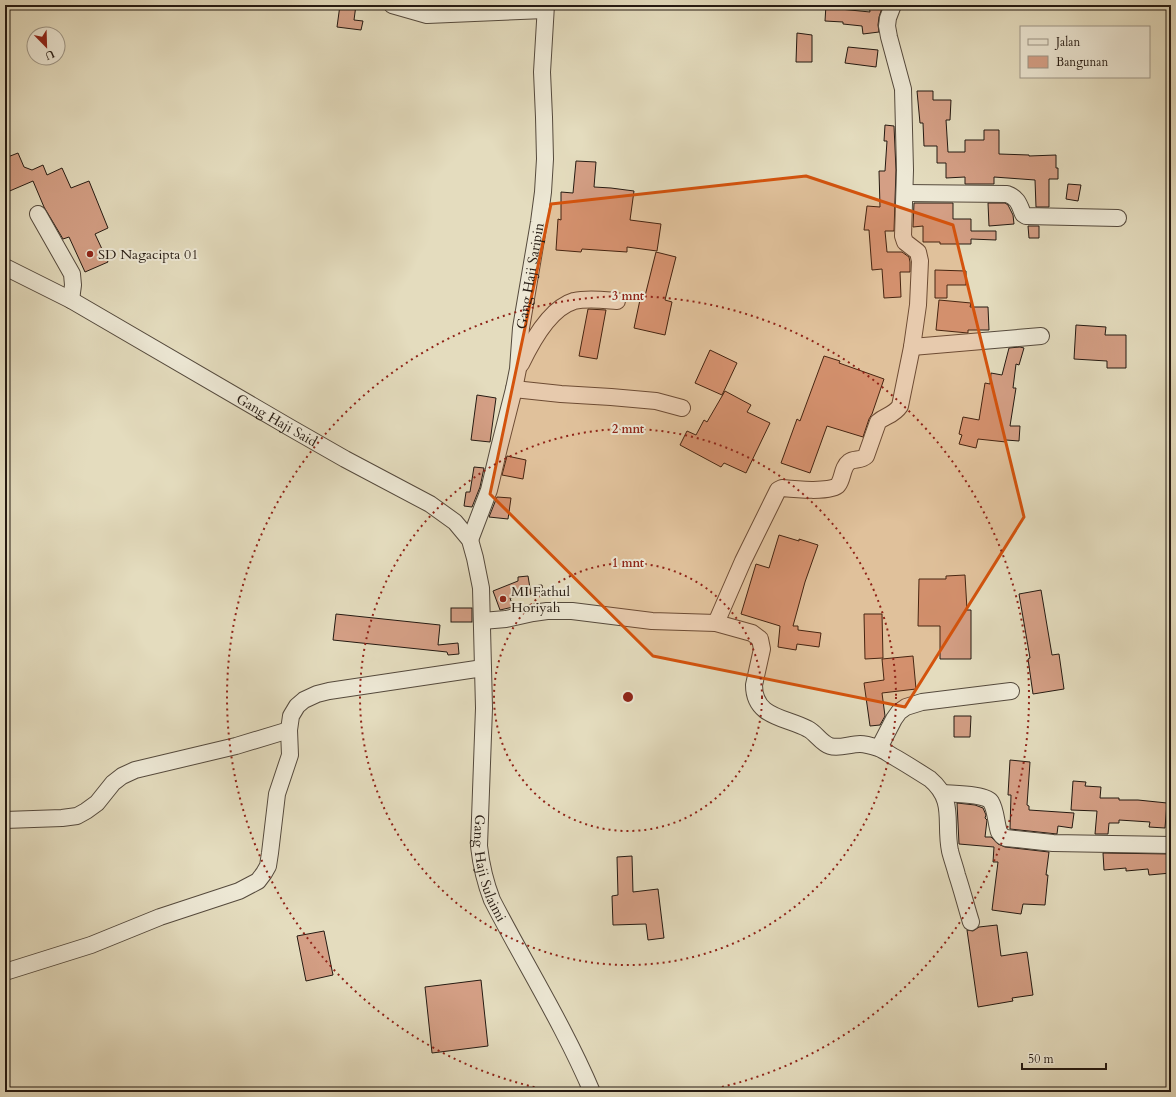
<svg xmlns="http://www.w3.org/2000/svg" width="1176" height="1097" font-family="Cardo,serif">
	<rect width="100%" height="100%" fill="#e4dcbe"/>
	<filter id="stains"><feTurbulence type="fractalNoise" baseFrequency=".005" numOctaves="4"/><feColorMatrix values="0 0 0 0 .2 0 0 0 0 .09 0 0 0 0 .02 0 0 0 .5 -.17"/></filter>
	<radialGradient id="worn" r=".72"><stop offset=".6" stop-color="#630" stop-opacity="0"/><stop offset="1" stop-color="#630" stop-opacity=".3"/></radialGradient>
	<!-- building -->
	<g fill="#d49f85" stroke="#251a12">
		<path d="M340,5h16l-2,15 9,1 -2,9 -24,-3z"/>
		<path d="M826,5h14v4l30,3 -1,-7h14l-4,12 -1,8 1,7 -16,2 -1,-8 -19,-2v-2l-18,-1z"/>
		<path d="M797,33l15,2v27h-16z"/>
		<path d="M848,47l30,3 -2,17 -31,-4z"/>
		<path d="M917,91h16v9h18l-1,20h-4l2,32h17v-12h19v-10h15v24l30,1v1l27,-1v13h2v11h-9v28h-13l-1,-27 -41,-3v7h-29v-7l-19,1v-15h-9v-17h-13l-1,-23h-3z"/>
		<path d="M885,125l9,1 2,44 -2,61h-9l2,21h15l7,5 1,5v10h-10l1,25 -17,1 -2,-29 -10,1 -3,-40h-5l3,-24 13,1 -1,-36h6l2,-30h-3z"/>
		<path d="M18,153l6,14 8,3 11,-5 4,10 15,-7 9,20 18,-7 19,47 -13,6 13,28 -23,10 -16,-35 -6,2 -19,-32 -11,-26 -28,12v-35z"/>
		<path d="M576,161l20,1 -2,25 17,1 23,3 -4,29 31,4 -4,27 -30,-4v5l-45,-3 -1,3 -25,-2 2,-31 3,1v-28l12,1z"/>
		<path d="M1068,184l13,1 -3,16 -12,-2z"/>
		<path d="M914,203h39v16h18v12h25v9l-25,-1v5h-31v-2h-17v-16l-10,1z"/>
		<path d="M988,203h17l3,2 5,10 1,9 -25,2z"/>
		<path d="M1028,226h11v12h-10z"/>
		<path d="M656,252l20,5 -11,43 7,2 -7,33 -31,-7 7,-33 4,1z"/>
		<path d="M935,270l31,1v14h-19v13h-12z"/>
		<path d="M939,300l32,3 -1,4h18l1,23h-21v3l-32,-3z"/>
		<path d="M588,309l18,1 -9,49 -18,-3z"/>
		<path d="M1076,325l30,2 -1,8h21v33h-19v-7l-33,-2z"/>
		<path d="M1020,347l4,1 -5,17 -3,-1 -3,24h3l-6,38h10l-1,15 -13,-1v2l-28,-3 -2,9 -17,-4 3,-9 -3,-1 4,-17 16,3 6,-37 5,1 1,-11 11,2 7,-27z"/>
		<path d="M710,350l27,13 -15,32 -27,-12z"/>
		<path d="M824,356l16,5 -1,2 45,16 -12,35 -3,5 -6,18 -36,-11 -17,47 -29,-10 16,-44 3,2z"/>
		<path d="M725,391l26,14 -4,7 23,11 -24,50 -22,-10 -3,4 -41,-22 7,-14 9,4 8,-15 3,2z"/>
		<path d="M477,395l19,3 -6,44 -19,-2z"/>
		<path d="M507,456l19,4 -3,19 -21,-4z"/>
		<path d="M474,467l10,1 -4,19 -8,20 -8,-1 2,-14h4z"/>
		<path d="M497,497l14,1 -3,21 -19,-2z"/>
		<path d="M779,535l20,6v-2l19,6 -13,37 -12,44h5v4l23,3 -2,14 -22,-3 -1,6 -18,-3 2,-21 -39,-12 15,-50 13,4z"/>
		<path d="M965,575l2,35h4v49h-31v-33h-22l1,-47h27v-3z"/>
		<path d="M528,576l3,18 -21,4 3,9 -13,3 -7,-19 25,-10v-4z"/>
		<path d="M542,585l1,10 -8,1 -2,-10z"/>
		<path d="M1041,590l11,65 7,-1 5,35 -31,5 -5,-35 2,-1 -11,-64z"/>
		<rect x="451" y="608" width="21" height="14"/>
		<path d="M336,614l104,11 -2,20 20,-2 1,11 -11,1 -1,-3 -114,-12z"/>
		<path d="M864,614h18l1,44 -18,1z"/>
		<path d="M913,656l3,33 -34,4 3,23 -5,9 -10,1 -6,-43 20,-3 -2,-21z"/>
		<path d="M954,716h17l-1,21h-16z"/>
		<path d="M1010,760l20,2 -3,43 2,1v4l45,3 -2,15 -14,-2 -1,8 -47,-5 1,-34h-3z"/>
		<path d="M1073,781l13,1 -1,4 16,1 -1,11h19v2h19l29,3 -2,25 -16,-1 1,-5 -31,-2v3h-10l-1,11h-13l2,-23 -26,-1z"/>
		<path d="M957,803l18,2 8,3 3,7 -1,3 2,2 -2,17h6l7,7 7,3 44,5 -3,23h2l-3,30 -22,-1 -2,10 -29,-4 6,-48h-5l1,-15 -35,-3z"/>
		<path d="M1103,853l68,1v19l-22,2 -1,-6 -22,2v-3l-22,2z"/>
		<path d="M632,856l1,36 25,-3 6,49 -16,2 -2,-16 -33,1 -1,-29 6,-1 -1,-38z"/>
		<path d="M997,925l4,31 26,-4 6,43 -21,3 1,3 -35,6 -11,-77 6,1 6,-4z"/>
		<path d="M324,931l9,44 -27,6 -9,-45z"/>
		<path d="M481,980l7,66 -56,7 -7,-66z"/>
	</g>
	<g fill="none" stroke-linecap="round" stroke-linejoin="round">
		<defs>
			<g id="minor">
				<path d="M392,5l35,10 118,-5"/>
				<path d="M905,193l102,1c11,4 12,10 16,20l3,2 92,2"/>
				<path d="M38,214l34,60 1,11 -2,15"/>
				<path id="s1" d="M5,267l66,33 218,127 56,32 85,45 25,18 15,18 5,18 6,30 3,120 -5,138c2,18 6,36 13,54 33,64 72,126 100,192"/>
				<path d="M912,347l129,-11"/>
				<path d="M521,364c10,-21 29,-56 53,-63 14,-3 29,-1 43,0"/>
				<path d="M514,389l47,5 50,3 45,4 26,7"/>
				<path id="s2" d="M470,540l19,-50 10,-42 15,-59 4,-20 3,-41 18,-106 4,-30 2,-33 -1,-42 -2,-45 4,-67"/>
				<path d="M482,621l24,-2 27,-6 14,-2h25l80,10 64,2 36,10 8,6 2,10 -8,36c0,33 32,32 54,44 8,4 13,14 22,17 9,3 20,-2 30,-2 6,0 12,2 18,4 6,2 12,7 18,10 12,7 23,14 34,21 26,22 14,43 20,72 2,8 5,16 7,24 5,15 9,31 14,47"/>
				<path d="M716,623l27,-62 35,-71 4,-2c10,1 50,5 56,-3 5,-6 4,-18 11,-23 5,-4 12,-1 17,-6l12,-34c8,-7 15,-6 22,-16l12,-59 6,-42 2,-44 -2,-9 -13,-10 -2,-6 2,-66 -2,-81 -14,-52 -2,-11 1,-8 5,-13"/>
				<path d="M879,748l15,-29 5,-7 7,-5 16,-5 89,-11"/>
				<path d="M943,793c9,1 44,1 48,9 5,8 5,21 8,30l3,4 4,2 47,5 118,2"/>
				<path d="M5,820l57,-2 15,-2 9,-5 11,-8 16,-20 9,-7 13,-6 101,-24 53,-16"/>
				<path d="M5,972l86,-27 69,-28 79,-26 19,-10 6,-8 4,-7 2,-13 7,-59 13,-39 -1,-25 2,-14 6,-10 7,-6 13,-6 12,-3 154,-23"/>
			</g>
		</defs>
		<!-- minor casing -->
		<use href="#minor" stroke="#554a3d" stroke-width="18"/>
		<!-- minor -->
		<use href="#minor" stroke="#ede8d5" stroke-width="16"/>
	</g>
	<!-- marked area -->
	<path fill="#d4530d" fill-opacity="0.2" stroke="#d4530d" stroke-width="3" stroke-linejoin="round" d="M806,176l147,49 71,292 -119,190 -252,-51 -163,-162 61,-290z"/>
	<!-- distance rings -->
	<g fill="none" stroke="#8f2418" stroke-width="2" stroke-dasharray="2 4">
		<circle cx="628" cy="697" r="134"/>
		<circle cx="628" cy="697" r="268"/>
		<path d="M558 1092A401 401 0 1 1 698 1092"/>
	</g>
	<!-- markers -->
	<g fill="#8f2418" stroke="#ede8d5" stroke-width="1.5">
		<circle cx="90" cy="254" r="4"/>
		<circle cx="503" cy="599" r="4"/>
	</g>
	<g text-anchor="middle" dominant-baseline="central" stroke-width="4" stroke-linejoin="round" paint-order="stroke">
		<!-- poi labels -->
		<g font-size="14" fill="#251a12" stroke="#ede8d5" text-anchor="start">
			<text x="98" y="254">SD Nagacipta 01</text>
			<text x="511" y="591">MI Fathul<tspan x="511" dy="16">Horiyah</tspan></text>
		</g>
		<!-- street labels -->
		<g font-size="14" fill="#251a12" stroke="#ede8d5">
			<text stroke="none"><textPath href="#s2" startOffset="272">Gang Haji Saripin</textPath></text>
			<text stroke="none"><textPath href="#s1" startOffset="312">Gang Haji Said</textPath></text>
			<text stroke="none"><textPath href="#s1" startOffset="872">Gang Haji Sulaimi</textPath></text>
		</g>
	</g>
	<circle cx="628" cy="697" r="6" fill="#8f2418" stroke="#ede8d5" stroke-width="2"/>
	<g font-size="12" text-anchor="middle" font-weight="bold" fill="#8f2418" stroke="#ede8d5" stroke-width="4" stroke-linejoin="round" paint-order="stroke">
		<text x="628" y="300">3 mnt</text>
		<text x="628" y="433">2 mnt</text>
		<text x="628" y="567">1 mnt</text>
	</g>
	<!-- margin -->
	<rect width="1176" height="1097" fill="none" stroke="#e4dcbe" stroke-width="20"/>
	<rect x="6" y="6" width="1164" height="1085" fill="none" stroke="#251a12" stroke-width="2"/>
	<rect x="10" y="10" width="1156" height="1077" fill="none" stroke="#251a12"/>
	<!-- legend -->
	<rect x="1020" y="26" width="130" height="52" fill="#ede8d5" stroke="#9d9687"/>
	<rect x="1028" y="39" width="20" height="6" fill="#ede8d5" stroke="#9d9687"/>
	<text x="1056" y="46" font-size="12" fill="#251a12">Jalan</text>
	<rect x="1028" y="56" width="20" height="12" fill="#d49f85" stroke="#9d9687"/>
	<text x="1056" y="66" font-size="12" fill="#251a12">Bangunan</text>
	<!-- north arrow -->
	<g transform="translate(46 46) rotate(157)"><circle r="19" fill="#ede8d5" stroke="#9d9687"/>
	<path d="M0-3L7 15L0 10L-7 15Z" fill="#8f2418"/>
	<text y="-6" font-size="11" font-weight="bold" text-anchor="middle" fill="#251a12">U</text>
	</g>
	<!-- scale -->
	<path d="M1022 1063v6h84v-6" fill="none" stroke="#251a12" stroke-width="2"/>
	<text x="1028" y="1063" font-size="12" fill="#251a12" stroke="#ede8d5" stroke-width="3" paint-order="stroke">50 m</text>
	<rect width="100%" height="100%" filter="url(#stains)"/>
	<rect width="100%" height="100%" fill="url(#worn)"/>
</svg>
